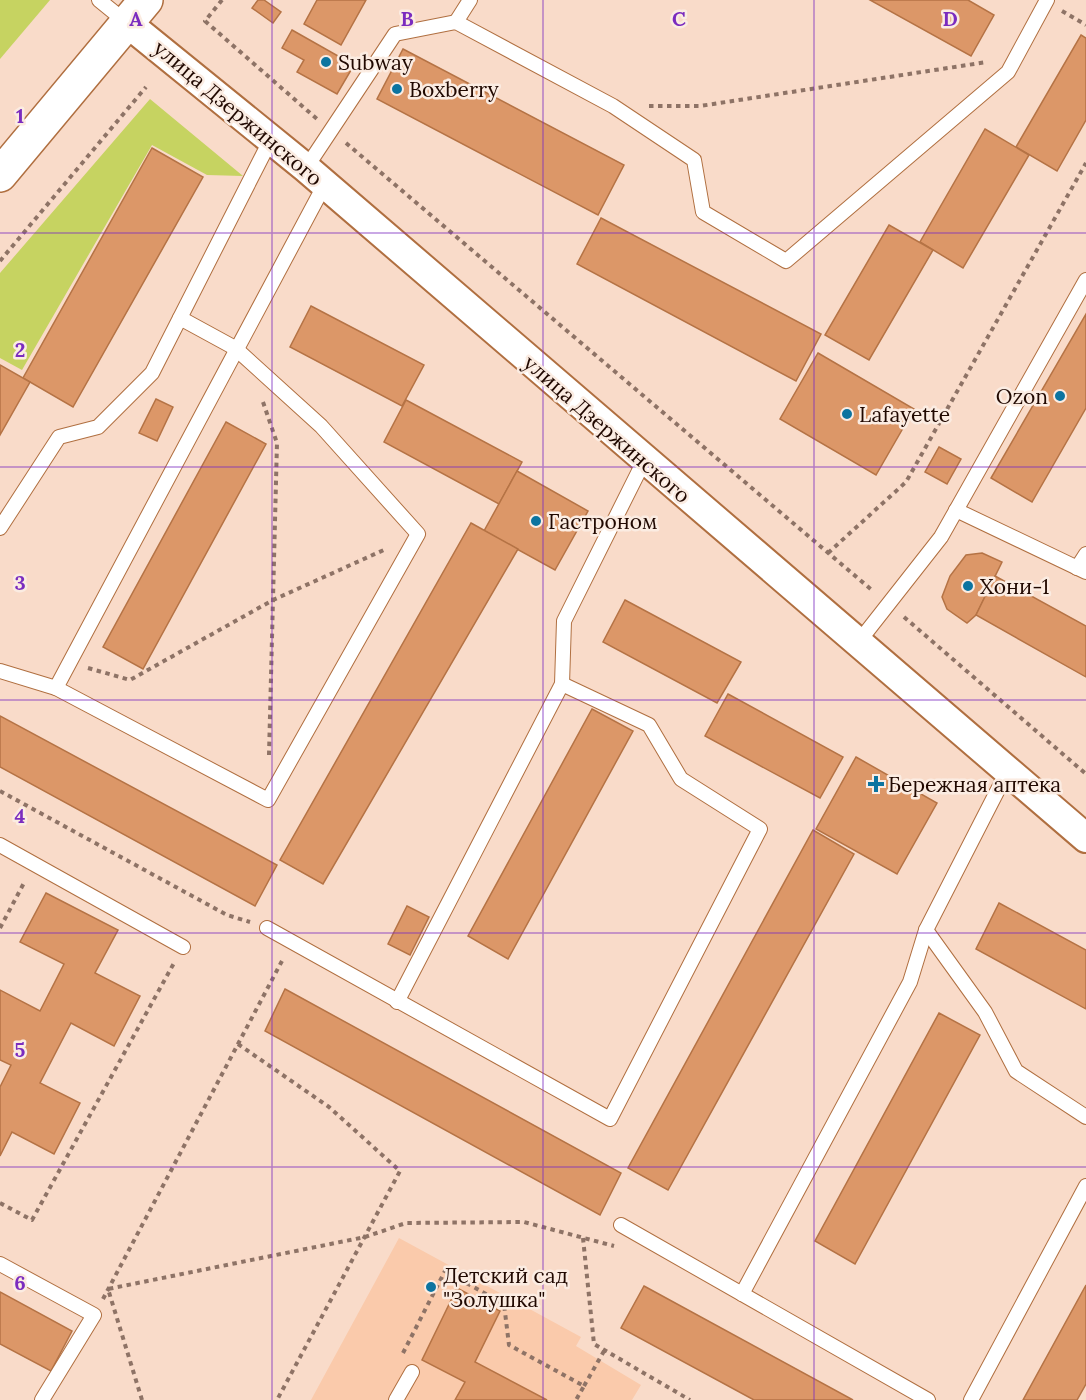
<svg xmlns="http://www.w3.org/2000/svg" width="1086" height="1400" font-family="Lora,serif">
	<rect width="100%" height="100%" fill="#f9dbc9"/>
	<!-- built -->
	<path fill="#facaab" d="M399,1238l182,99 -5,9 65,39 -9,15h-321z"/>
	<!-- green -->
	<g fill="#c6d361">
		<path d="M0,0h50l-50,59z"/>
		<path d="M150,99l93,77 -36,-1 -55,-30 -130,225 -22,-12v-85z"/>
	</g>
	<!-- building -->
	<g fill="#dc9768" stroke="#b57345" stroke-width="1.5">
		<path d="M258,0h6l17,12 -8,11 -21,-15z"/>
		<path d="M317,0h49l-25,45 -37,-21z"/>
		<path d="M870,0h98l26,15 -23,41z"/>
		<path d="M292,30l62,35 -17,29 -40,-22 7,-12 -22,-12z"/>
		<path d="M1081,35l5,3v82l-29,51 -41,-24z"/>
		<path d="M403,49l221,116 -26,50 -221,-116z"/>
		<path d="M985,129l44,26 -66,113 -43,-26z"/>
		<path d="M152,148l51,29 -130,230 -50,-29z"/>
		<path d="M601,218l220,116 -25,47 -219,-117z"/>
		<path d="M889,225l44,25 -64,110 -44,-25z"/>
		<path d="M311,306l113,59 -22,41 -112,-59z"/>
		<path d="M1086,314v94l-54,94 -41,-24z"/>
		<path d="M818,353l96,56 -38,66 -96,-56z"/>
		<path d="M0,365l30,17 -30,53z"/>
		<path d="M156,399l17,8 -16,34 -18,-8z"/>
		<path d="M406,400l116,62 -23,42 -115,-62z"/>
		<path d="M226,422l40,22 -123,225 -40,-22z"/>
		<path d="M939,447l22,12 -14,25 -22,-12z"/>
		<path d="M517,471l71,40 -33,59 -71,-39z"/>
		<path d="M471,523l47,26 -195,335 -43,-24z"/>
		<path d="M982,553l20,9 -26,53 -9,8 -20,-14 -5,-12 8,-21 16,-21z"/>
		<path d="M995,576l91,50v51l-110,-62z"/>
		<path d="M625,600l116,62 -24,41 -114,-61z"/>
		<path d="M728,694l115,63 -23,41 -115,-62z"/>
		<path d="M592,709l41,22 -125,228 -40,-23z"/>
		<path d="M0,716l277,149 -22,41 -255,-139z"/>
		<path d="M856,757l81,46 -40,71 -81,-45z"/>
		<path d="M813,830l41,24 -186,336 -40,-22z"/>
		<path d="M46,893l72,37 -23,43 45,23 -26,50 -43,-23 -31,60 40,20 -26,51 -42,-22 -12,24v-69l11,-22 -11,-5v-70l40,21 24,-47 -44,-22z"/>
		<path d="M999,903l87,47v59l-110,-60z"/>
		<path d="M407,906l22,11 -19,38 -22,-11z"/>
		<path d="M285,989l336,184 -21,42 -335,-184z"/>
		<path d="M939,1013l41,22 -125,229 -40,-23z"/>
		<path d="M1086,1285v99l-9,16h-54z"/>
		<path d="M644,1286l209,114h-99l-133,-72z"/>
		<path d="M457,1288l43,23 -25,51 72,38h-92l10,-18 -43,-22z"/>
		<path d="M0,1292l72,39 -21,40 -51,-27z"/>
	</g>
	<g fill="none" stroke-linecap="round" stroke-linejoin="round">
		<defs>
			<g id="lane">
				<path d="M99,0l27,22"/>
				<path d="M456,22l14,-22"/>
				<path d="M306,168l89,-134 61,-12 157,84 81,54 9,52 83,49 222,-189 39,-72"/>
				<path d="M956,510l130,62"/>
				<path d="M0,528l59,-91 39,-10 54,-54 119,-234"/>
				<path d="M1077,568l9,-14"/>
				<path d="M857,644l84,-107 145,-257"/>
				<path d="M0,671l56,17 269,-504"/>
				<path d="M56,688l212,112 150,-266 -97,-108 -86,-78 -55,-30"/>
				<path d="M0,845l183,102"/>
				<path d="M267,928l343,191 150,-290 -79,-50 -32,-54 -87,-41"/>
				<path d="M926,930l59,82 31,59 70,46"/>
				<path d="M397,1002l165,-318 2,-63 80,-160"/>
				<path d="M621,1225l307,175"/>
				<path d="M0,1264l94,51 -52,85"/>
				<path d="M742,1294l168,-312 16,-52 81,-158"/>
				<path d="M396,1400l16,-28"/>
				<path d="M971,1400l115,-214"/>
			</g>
			<path id="street" d="M126,22l180,146 780,670"/>
			<path id="primary" d="M0,175l146,-175"/>
		</defs>
		<!-- lane casing -->
		<use href="#lane" stroke="#b06f40" stroke-width="16"/>
		<!-- street casing -->
		<use href="#street" stroke="#b06f40" stroke-width="32"/>
		<!-- primary casing -->
		<use href="#primary" stroke="#b06f40" stroke-width="36"/>
		<!-- path -->
		<g stroke="#8e7366" stroke-width="4" stroke-dasharray="4.5 4.5" stroke-linecap="butt">
			<path d="M222,0l-17,21 112,98"/>
			<path d="M1062,11l24,14"/>
			<path d="M649,106h51l287,-44"/>
			<path d="M346,143l527,448"/>
			<path d="M0,261l146,-174"/>
			<path d="M263,402l14,41 -8,312"/>
			<path d="M828,553l78,-71 180,-319"/>
			<path d="M904,617l182,157"/>
			<path d="M88,668l42,12 143,-80 113,-51"/>
			<path d="M0,791l227,124 23,7"/>
			<path d="M0,928l25,-47"/>
			<path d="M238,1044l91,63 71,64 -123,229"/>
			<path d="M0,1203l32,17 142,-257"/>
			<path d="M583,1238l11,106 96,56"/>
			<path d="M103,1299l180,-340"/>
			<path d="M403,1353l42,-82 59,33 5,41 75,41 -8,14"/>
			<path d="M584,1386l20,-35"/>
			<path d="M142,1400l-34,-111 257,-52 41,-14 118,-1 90,24"/>
		</g>
		<!-- lane -->
		<use href="#lane" stroke="#fff" stroke-width="14"/>
		<!-- street -->
		<use href="#street" stroke="#fff" stroke-width="28"/>
		<!-- primary -->
		<use href="#primary" stroke="#fff" stroke-width="33"/>
	</g>
	<!-- grid -->
	<path fill="none" stroke="#7b2cbf" stroke-width="1.5" stroke-opacity="0.55" d="M272,0v1400M543,0v1400M814,0v1400M0,233h1086M0,467h1086M0,700h1086M0,933h1086M0,1167h1086"/>
	<!-- markers -->
	<g fill="#0c74a0" stroke="#fbece2" stroke-width="2">
		<circle cx="326" cy="62" r="6"/>
		<circle cx="397" cy="89" r="6"/>
		<circle cx="1060" cy="396" r="6"/>
		<circle cx="847" cy="414" r="6"/>
		<circle cx="536" cy="521" r="6"/>
		<circle cx="968" cy="586" r="6"/>
		<path d="M873 775h6v6h6v6h-6v6h-6v-6h-6v-6h6z"/>
		<circle cx="431" cy="1287" r="6"/>
	</g>
	<g text-anchor="middle" dominant-baseline="central" stroke-width="5" stroke-linejoin="round" paint-order="stroke">
		<!-- poi labels -->
		<g font-size="21" fill="#200800" stroke="#fbece2" text-anchor="start">
			<text x="338" y="62">Subway</text>
			<text x="409" y="89">Boxberry</text>
			<text x="1048" y="396" text-anchor="end">Ozon</text>
			<text x="859" y="414">Lafayette</text>
			<text x="548" y="521">Гастроном</text>
			<text x="980" y="586">Хони-1</text>
			<text x="888" y="784">Бережная аптека</text>
			<text x="443" y="1275">Детский сад<tspan x="443" dy="24">"Золушка"</tspan></text>
		</g>
		<!-- street labels -->
		<g font-size="21" fill="#200800" stroke="#fbece2">
			<text transform="translate(238 113) rotate(40)">улица Дзержинского</text>
			<text transform="translate(607 429) rotate(41)">улица Дзержинского</text>
		</g>
	</g>
	<g font-size="20" text-anchor="middle" font-weight="bold" fill="#7b2cbf" stroke="#fbece2" stroke-width="5" stroke-linejoin="round" paint-order="stroke">
		<text x="136" y="26">A</text>
		<text x="407" y="26">B</text>
		<text x="679" y="26">C</text>
		<text x="950" y="26">D</text>
		<text x="20" y="123">1</text>
		<text x="20" y="357">2</text>
		<text x="20" y="590">3</text>
		<text x="20" y="823">4</text>
		<text x="20" y="1057">5</text>
		<text x="20" y="1290">6</text>
	</g>
</svg>
